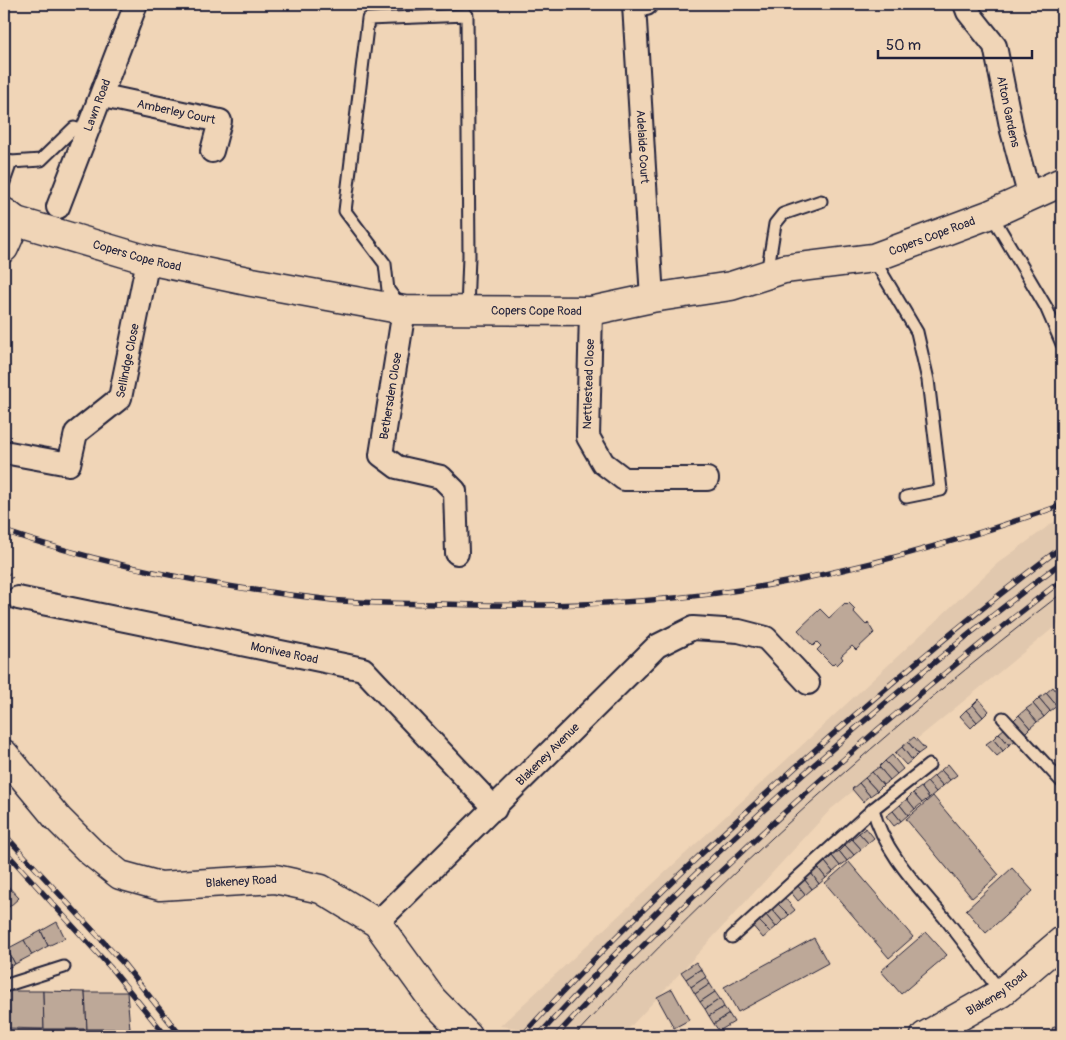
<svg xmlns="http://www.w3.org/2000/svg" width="1066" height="1040" font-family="Pangolin,sans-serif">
	<rect width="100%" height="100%" fill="#f0d5b7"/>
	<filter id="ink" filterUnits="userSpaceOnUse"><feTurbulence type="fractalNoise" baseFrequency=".02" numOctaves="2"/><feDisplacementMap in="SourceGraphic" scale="10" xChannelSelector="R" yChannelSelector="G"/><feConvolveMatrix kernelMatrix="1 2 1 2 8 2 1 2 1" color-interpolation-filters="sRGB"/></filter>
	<g filter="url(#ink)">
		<!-- built -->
		<path fill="#e1c8ae" d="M1062,516v105l-231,188 -209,227h-34l-88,-10 498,-463z"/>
		<!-- building -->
		<g fill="#bda898" stroke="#22223b">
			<path d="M845,603l2,2 2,-2 6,6 -2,2 13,14 2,-2 6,10 -18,17 -4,-4 -11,10 2,3 -6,6 -2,-3 -3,3 -15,-15 4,-4 -4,-4 -4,4 -15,-16 22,-21 9,9z"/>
			<path d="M1053,687l9,12 -5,7 -11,-13z"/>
			<path d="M1046,693l11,13 -7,5 -11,-13z"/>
			<path d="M1039,698l11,13 -6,6 -11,-13z"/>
			<path d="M979,699l10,12 -6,6 -10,-12z"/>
			<path d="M1033,704l11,13 -7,5 -11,-13z"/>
			<path d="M973,705l10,12 -6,5 -11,-12z"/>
			<path d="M1026,709l11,13 -7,6 -11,-13z"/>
			<path d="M966,710l11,12 -6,6 -11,-12z"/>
			<path d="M1019,715l11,13 -6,6 -11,-13z"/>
			<path d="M1005,728l11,12 -7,5 -10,-12z"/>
			<path d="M999,733l10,12 -6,6 -10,-12z"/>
			<path d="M914,737l11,12 -7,5 -10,-12z"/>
			<path d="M993,739l10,12 -6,5 -11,-12z"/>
			<path d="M908,742l10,12 -6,6 -10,-13z"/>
			<path d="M902,747l10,13 -6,5 -11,-12z"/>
			<path d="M892,755l11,14 -6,5 -12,-13z"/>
			<path d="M885,761l12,13 -7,6 -11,-13z"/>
			<path d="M948,764l9,11 -7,5 -9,-10z"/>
			<path d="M879,767l11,13 -7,5 -11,-13z"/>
			<path d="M941,770l9,10 -7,6 -9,-10z"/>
			<path d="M872,772l11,13 -6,6 -12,-13z"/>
			<path d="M934,776l9,10 -7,6 -9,-10z"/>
			<path d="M865,778l12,13 -7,5 -11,-13z"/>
			<path d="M927,782l9,10 -7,6 -8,-11z"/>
			<path d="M859,783l11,13 -7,6 -11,-13z"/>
			<path d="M921,787l8,11 -7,5 -9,-10z"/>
			<path d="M913,793l9,10 -7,6 -8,-10z"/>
			<path d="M933,796l66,79 -27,23 -66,-79z"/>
			<path d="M907,799l8,10 -7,6 -8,-10z"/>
			<path d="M900,805l8,10 -7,6 -8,-10z"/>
			<path d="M893,811l8,10 -7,5 -8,-10z"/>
			<path d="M866,828l8,10 -6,5 -9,-10z"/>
			<path d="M859,833l9,10 -7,6 -9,-10z"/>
			<path d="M852,839l9,10 -7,6 -9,-10z"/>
			<path d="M845,845l9,10 -7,6 -8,-10z"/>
			<path d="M839,851l8,10 -7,5 -8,-10z"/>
			<path d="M832,856l8,10 -7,6 -8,-10z"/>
			<path d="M825,862l8,10 -7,6 -8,-10z"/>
			<path d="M849,862l64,75 -24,21 -64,-75z"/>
			<path d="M818,868l8,10 -7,6 -8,-11z"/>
			<path d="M1012,868l21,23 -47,42 -20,-23z"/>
			<path d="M811,873l8,11 -7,5 -8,-10z"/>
			<path d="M804,879l8,10 -7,6 -8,-10z"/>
			<path d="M4,882l15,16 -10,9 -5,-6z"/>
			<path d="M797,885l8,10 -7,6 -8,-10z"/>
			<path d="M784,897l11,13 -6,5 -12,-12z"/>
			<path d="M777,903l12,12 -7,6 -11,-13z"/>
			<path d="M771,908l11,13 -6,6 -11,-13z"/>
			<path d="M765,914l11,13 -6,5 -12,-12z"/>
			<path d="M758,920l12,12 -7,6 -11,-13z"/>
			<path d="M57,922l8,16 -17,8 -7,-15z"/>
			<path d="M41,931l7,15 -16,9 -8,-15z"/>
			<path d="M926,932l21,23 -46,39 -20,-23z"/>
			<path d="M814,938l14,25 -90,49 -14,-25z"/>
			<path d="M24,940l8,15 -17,9 -8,-15z"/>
			<path d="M7,949l8,15 -11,6v-19z"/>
			<path d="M696,962l5,7 -15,10 -5,-7z"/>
			<path d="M701,969l5,8 -15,10 -5,-8z"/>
			<path d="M706,977l4,7 -15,10 -4,-7z"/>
			<path d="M710,984l5,8 -15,10 -5,-8z"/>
			<path d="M672,989l17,31 -15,8 -17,-31z"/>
			<path d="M4,991h39l1,38 -40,-1z"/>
			<path d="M43,991l42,1 2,37h-43z"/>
			<path d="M85,992h42l3,37h-43z"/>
			<path d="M715,992l5,7 -15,10 -5,-7z"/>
			<path d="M720,999l4,8 -15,9 -4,-7z"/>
			<path d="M724,1007l5,7 -15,10 -5,-8z"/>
			<path d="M729,1014l5,8 -15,9 -5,-7z"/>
			<path d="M1062,1020v16h-7l-3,-8 8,-3 -2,-3z"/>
		</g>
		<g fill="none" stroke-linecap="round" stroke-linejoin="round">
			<defs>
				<g id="service">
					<path d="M4,159l7,3 -7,20"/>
					<path d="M11,162l30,-2 33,-32 12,4"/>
					<path d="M991,214l55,93 16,37"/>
					<path d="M873,258l44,74 11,48 13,110 -35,7"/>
					<path d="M767,274l8,-50 8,-10 38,-13"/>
					<path d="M400,305l-12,-15 -3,-26 -40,-53 23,-192 99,-4 2,241 -2,54"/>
					<path d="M1003,718l59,64"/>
					<path d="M929,765l-56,44c11,44 47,79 75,113 18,23 36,47 53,71"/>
					<path d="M732,937l141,-128"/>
					<path d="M4,986l60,-19"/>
				</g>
				<g id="minor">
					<path id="s1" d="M646,4l-12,1 18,293"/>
					<path id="s2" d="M965,4l3,8 27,34 17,85 18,67"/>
					<path id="s3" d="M103,96l117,25 -8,30"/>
					<path id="s4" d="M58,207l78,-203"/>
					<path d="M404,310l-23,145 16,12 44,10 14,14 2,62"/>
					<path d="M591,311l-3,126 15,26 21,16h83"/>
					<path id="s5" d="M4,452l65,12 7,-31 44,-35 28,-138"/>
					<path id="s6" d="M18,598l345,71 132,140"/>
					<path id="s7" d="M377,923l280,-277 36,-18 46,3 27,7 42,45"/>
				</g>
				<g id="tertiary">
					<path id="s8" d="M4,212l12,9 132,39 104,22 152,28 187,1 61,-13 79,-12 53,-17 89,-11 118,-44 71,-32"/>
					<path d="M4,248l12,-27"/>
					<path id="s9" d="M4,754l54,65 32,32 30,24 40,11 115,-7 46,10 56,34 55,76 36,37"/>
					<path id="s10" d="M925,1036l76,-43 61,-52"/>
				</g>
			</defs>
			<!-- service casing -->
			<use href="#service" stroke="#22223b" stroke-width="15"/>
			<!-- minor casing -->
			<use href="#minor" stroke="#22223b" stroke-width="26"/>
			<!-- tertiary casing -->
			<use href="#tertiary" stroke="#22223b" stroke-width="31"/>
			<!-- path -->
			<path stroke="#22223b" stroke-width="3" stroke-dasharray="1 4" stroke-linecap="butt" d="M4,572l6,2 2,5"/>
			<!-- service -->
			<use href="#service" stroke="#f0d5b7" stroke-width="11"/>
			<!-- minor -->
			<use href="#minor" stroke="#f0d5b7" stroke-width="22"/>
			<!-- tertiary -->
			<use href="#tertiary" stroke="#f0d5b7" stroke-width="28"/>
			<!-- tram -->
			<path stroke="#22223b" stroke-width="1" d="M574,1036c149,-161 314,-309 488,-443"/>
			<defs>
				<g id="rail">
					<path d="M4,531c106,36 217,57 328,69 36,4 73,3 108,4 116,4 232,0 346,-22 94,-18 186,-45 276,-77"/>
					<path d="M4,834l119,129 58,73"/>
					<path d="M4,850l106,117 56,69"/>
					<path d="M522,1036c86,-95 180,-185 275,-270 85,-76 173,-151 265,-219"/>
					<path d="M538,1036c159,-174 336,-332 524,-474"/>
					<path d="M556,1036c56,-61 115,-119 176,-175 105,-99 215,-193 330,-281"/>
				</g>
			</defs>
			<!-- rail casing -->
			<use href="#rail" stroke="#22223b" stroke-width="5.5"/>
			<!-- rail -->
			<use href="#rail" stroke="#f0d5b7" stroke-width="4" stroke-dasharray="11" stroke-linecap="butt"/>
		</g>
	</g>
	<g text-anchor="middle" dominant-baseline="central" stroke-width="5" stroke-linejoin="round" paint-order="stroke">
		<!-- street labels -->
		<g font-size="12" fill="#22223b" stroke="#f0d5b7">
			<text stroke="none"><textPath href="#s4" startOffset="109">Lawn Road</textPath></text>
			<text stroke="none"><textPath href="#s2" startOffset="119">Alton Gardens</textPath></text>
			<text stroke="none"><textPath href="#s3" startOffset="75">Amberley Court</textPath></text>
			<text stroke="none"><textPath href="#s1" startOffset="154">Adelaide Court</textPath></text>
			<text stroke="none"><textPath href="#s8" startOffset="951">Copers Cope Road</textPath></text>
			<text stroke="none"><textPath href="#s8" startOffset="141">Copers Cope Road</textPath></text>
			<text stroke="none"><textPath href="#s8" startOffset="546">Copers Cope Road</textPath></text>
			<text stroke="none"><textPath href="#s5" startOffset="192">Sellindge Close</textPath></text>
			<text transform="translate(589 384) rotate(-88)">Nettlestead Close</text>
			<text transform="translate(391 396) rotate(-81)">Bethersden Close</text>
			<text stroke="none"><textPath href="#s6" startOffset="272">Monivea Road</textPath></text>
			<text stroke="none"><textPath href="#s7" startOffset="240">Blakeney Avenue</textPath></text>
			<text stroke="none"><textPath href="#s9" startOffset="291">Blakeney Road</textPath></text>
			<text stroke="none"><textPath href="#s10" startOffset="84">Blakeney Road</textPath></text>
		</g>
	</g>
	<!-- margin -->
	<rect width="1066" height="1040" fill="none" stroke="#f0d5b7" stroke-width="20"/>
	<rect x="10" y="10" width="1046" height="1020" fill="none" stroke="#22223b" stroke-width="2" filter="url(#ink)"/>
	<!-- scale -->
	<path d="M878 50v8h154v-8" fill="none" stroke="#22223b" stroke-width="2.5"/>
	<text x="886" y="50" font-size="15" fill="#22223b" stroke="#f0d5b7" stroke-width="4" paint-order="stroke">50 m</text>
</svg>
